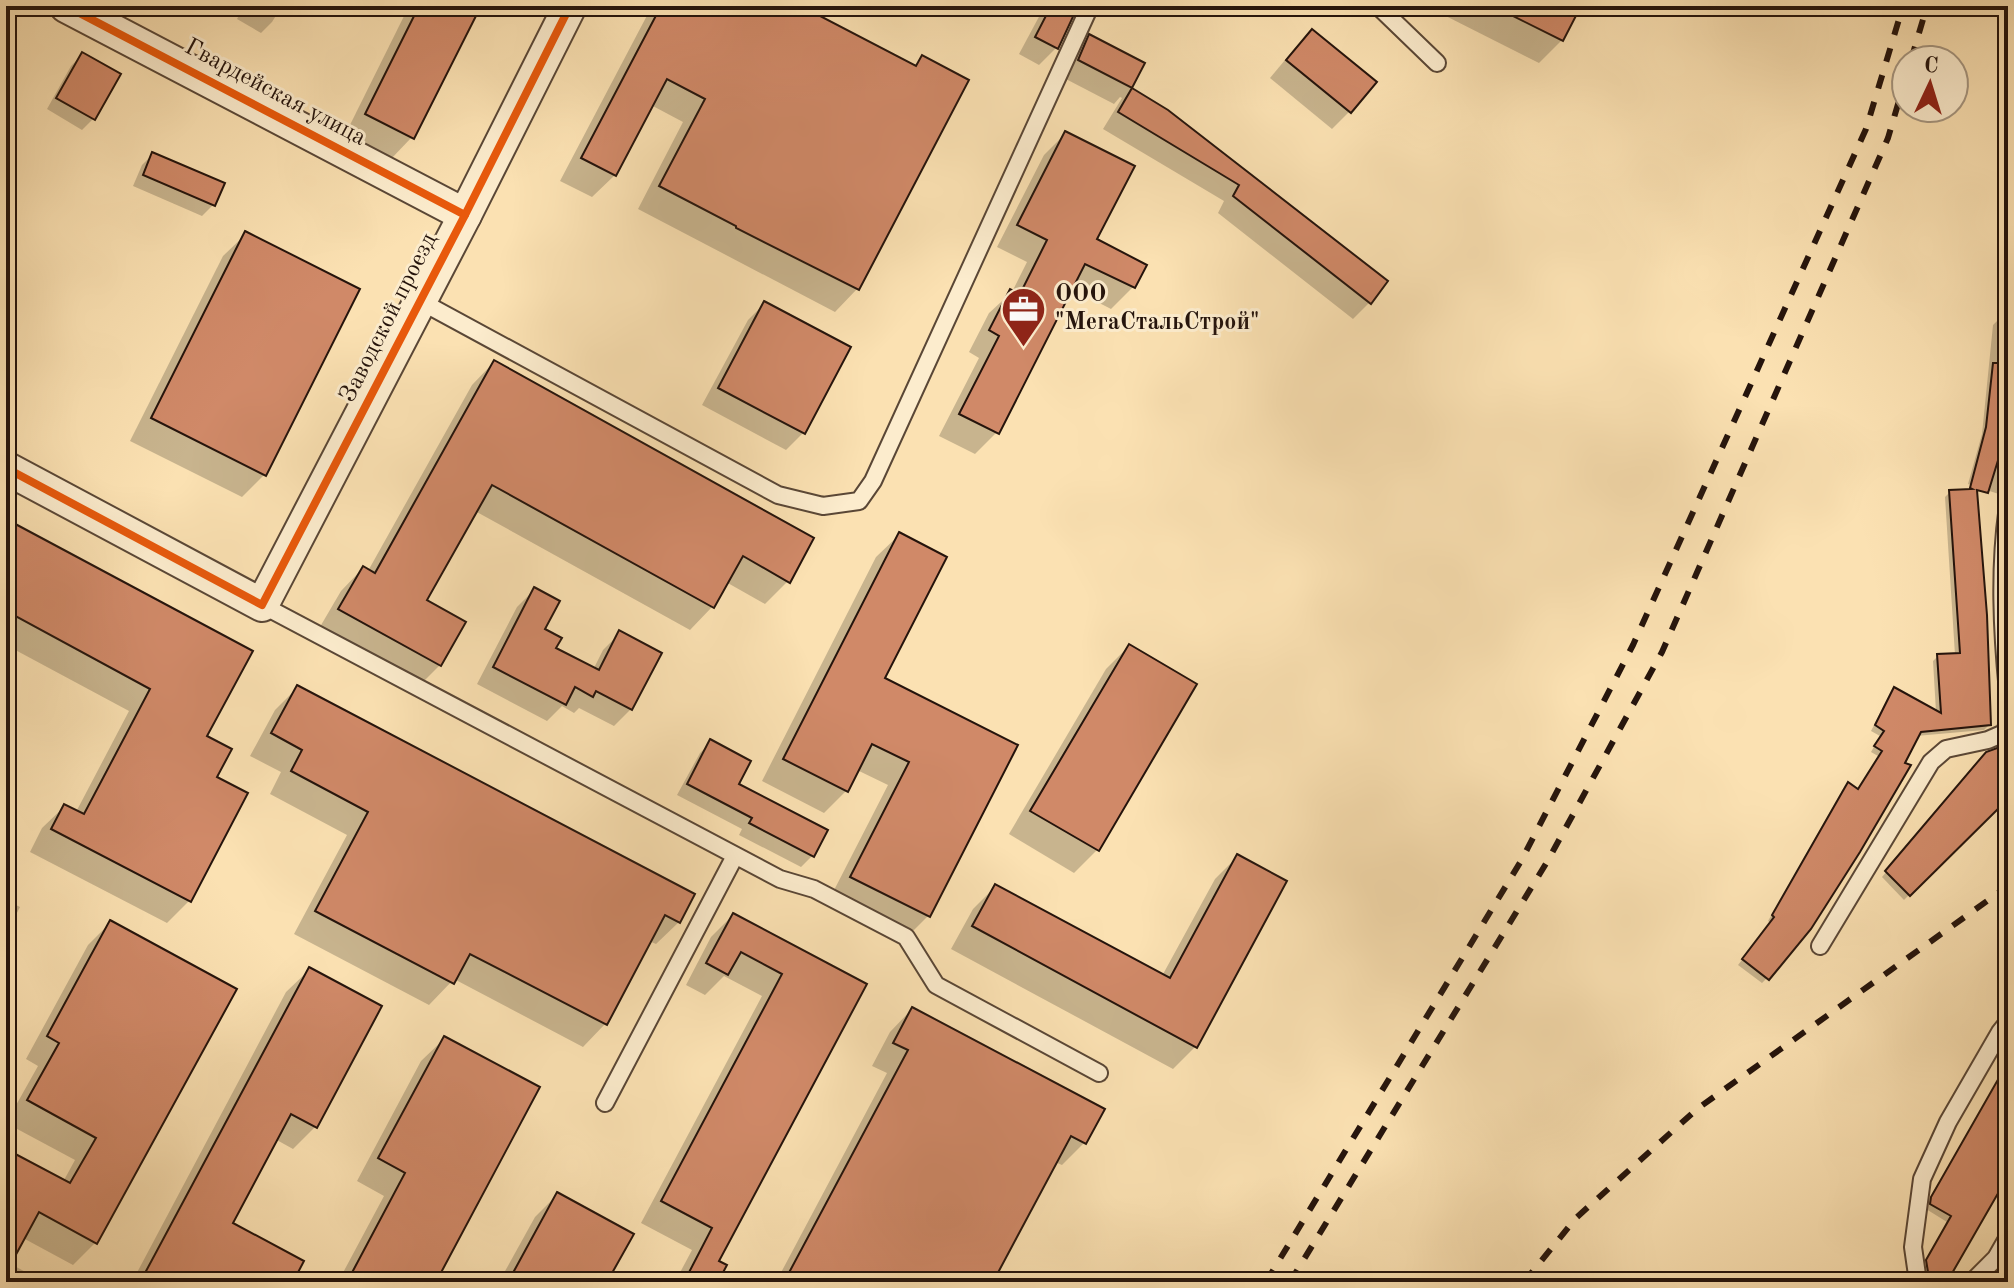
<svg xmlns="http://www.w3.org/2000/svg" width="2014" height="1288" font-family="'Old Standard TT',serif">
	<rect width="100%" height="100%" fill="#fbe1b2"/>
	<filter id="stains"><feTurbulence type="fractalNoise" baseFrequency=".0025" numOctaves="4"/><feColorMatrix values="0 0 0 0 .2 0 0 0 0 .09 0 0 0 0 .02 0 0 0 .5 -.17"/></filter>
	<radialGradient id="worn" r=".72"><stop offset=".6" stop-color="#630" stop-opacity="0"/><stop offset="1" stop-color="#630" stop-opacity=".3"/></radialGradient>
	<!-- shadow -->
	<g fill="#0003">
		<path d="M244,6h38l-10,16 -11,11 -24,-14z"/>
		<path d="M409,6h69l-66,131 -22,23 -46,-23z"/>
		<path d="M652,6h144l117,61 9,-9 -65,231 -22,23 -197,-103 45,-87 -32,-17 -36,70 -23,22 -32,-16z"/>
		<path d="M1048,6h28l-20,42 -17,17 -20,-11 22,-41z"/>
		<path d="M1426,6h153l-17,34 -23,23z"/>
		<path d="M1312,31l62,51 -25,30 -17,17 -62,-51 25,-30z"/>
		<path d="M1090,36l52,28 -12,25 37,22 218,170 -16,22 -16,16 -135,-106 6,-12 -121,-72 19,-31 -2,-1 -6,7 -52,-27 11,-24z"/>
		<path d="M82,55l11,64 -11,11 -35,-21 24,-43z"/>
		<path d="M1066,133l29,107 49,26 -11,21 -22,22 -41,-21 -73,144 -22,22 -36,-18 40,-78 -10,-6 20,-39 23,-21 15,-30 -30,-15 47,-92z"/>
		<path d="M153,154l60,51 -11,11 -69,-30 9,-21z"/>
		<path d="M246,234l18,241 -22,22 -112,-56 93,-185z"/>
		<path d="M765,303l38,130 -17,17 -84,-45 46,-85z"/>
		<path d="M1998,320l10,1v176l-40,-13 14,-50 11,-109z"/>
		<path d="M494,362l294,219 -23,23 -39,-22 -14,25 -22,23 -215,-119 -50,90 15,64 -23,23 -100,-56 24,-41 22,-23 5,3 104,-186z"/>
		<path d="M1950,492l39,233 -5,5 -68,6 -149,242 -5,5 -24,-18 33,-42 -3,-2 75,-132 5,-5 9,7 21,-35 -7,-4 9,-16 -9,-5 19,-37 5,-5 41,23 -3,-51 5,-5 17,-1 -10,-158z"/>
		<path d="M6,521l199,216 10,41 -26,123 -22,22 -137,-71 12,-24 23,-22 11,6 53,-101 -123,-66z"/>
		<path d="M899,535l-17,144 133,67 -87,170 -22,22 -77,-38 59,-115 -31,-15 -11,21 -22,22 -62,-32 114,-224z"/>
		<path d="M534,590l8,40 11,19 40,21 10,-20 17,-17 11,76 -17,17 -35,-18 -5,5 -12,-7 -15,15 -70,-37 40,-77z"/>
		<path d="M1129,646l66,39 -98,165 -23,23 -65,-39 97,-165z"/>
		<path d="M297,688l382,234 -23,22 -7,-3 -44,83 -22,23 -129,-68 -25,26 -135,-71 53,-99 -77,-41 11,-22 -31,-16 25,-46z"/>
		<path d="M711,742l25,43 76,71 -11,11 -62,-32 3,-6 -65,-34 23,-42z"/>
		<path d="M2008,757v39l-104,104 -22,-23 99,-118z"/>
		<path d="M1237,857l-42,190 -22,22 -222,-120 22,-40 23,-23 166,90 53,-97z"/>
		<path d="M6,900l14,7 -14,27z"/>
		<path d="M733,915l131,70 -148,277 -1,20h-40l17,-32 -51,-27 121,-227 -38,-20 -19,19 -19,-10 25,-48z"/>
		<path d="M111,922l-16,321 -22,22 -50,-27 -14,25 35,19h-38v-131l57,31 12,-22 -69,-37 32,-57 -12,-7 62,-114z"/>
		<path d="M309,970l7,156 -23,23 -18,-10 -45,84 64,59h-162l154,-290z"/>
		<path d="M6,979l8,4 -8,16z"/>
		<path d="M912,1009l172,134 -22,22 -7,-3 -64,120h-215l111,-209 -15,-7 18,-34z"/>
		<path d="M444,1039l-11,243h-95l46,-86 -27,-15 64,-120z"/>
		<path d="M2008,1064v108l-63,110h-14l-8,-5 -1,-10 25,-45 -21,-13v-5z"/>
		<path d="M558,1194l47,88h-106l36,-65z"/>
	</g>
	<!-- building -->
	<g fill="#d08968" stroke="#25140c" stroke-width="2">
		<path d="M419,6h62l-67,133 -49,-25z"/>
		<path d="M661,6h140l115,60 6,-11 47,25 -110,210 -123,-62v-2l-77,-40 46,-87 -38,-20 -51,97 -35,-18z"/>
		<path d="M1051,6h27l-20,43 -23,-12z"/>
		<path d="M1493,6h88l-18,35z"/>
		<path d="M1312,29l65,53 -26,31 -65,-53z"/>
		<path d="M1089,34l56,29 -13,25 -54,-28z"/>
		<path d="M82,52l39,22 -26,46 -39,-22z"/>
		<path d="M1132,88l36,22 220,171 -17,23 -138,-108 6,-11 -121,-73z"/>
		<path d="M1065,131l70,35 -38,73 50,26 -12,23 -50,-24 -86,170 -40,-20 40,-78 -10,-6 21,-41 10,5 27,-54 -30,-15z"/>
		<path d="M152,152l73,31 -10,23 -72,-31z"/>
		<path d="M245,231l115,58 -94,187 -115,-58z"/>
		<path d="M764,301l87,46 -46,87 -87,-46z"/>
		<path d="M494,360l320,178 -24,45 -47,-27 -29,52 -222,-123 -65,115 39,22 -25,44 -103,-57 25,-43 12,7z"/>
		<path d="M1993,363h15v54l-1,14 -19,62 -11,-3 10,125 4,110 -70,7 -16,31 6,2 -51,87 -49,77 -42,51 -27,-21 32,-42 -2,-2 76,-133 10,7 24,-38 -8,-5 10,-15 -9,-6 19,-38 47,26 -4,-59 23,-1 -11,-163 23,-1 -2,-1 16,-61z"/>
		<path d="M6,519l247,132 -46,85 25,13 -15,28 31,16 -57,109 -140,-73 13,-25 20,10 66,-125 -144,-78z"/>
		<path d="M899,532l48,25 -62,121 133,67 -88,172 -80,-40 59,-115 -37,-18 -24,48 -65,-33z"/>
		<path d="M534,587l26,14 -15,28 17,9 -6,10 43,22 20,-40 43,23 -30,57 -36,-19 -3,6 -18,-10 -9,18 -73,-38z"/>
		<path d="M1129,644l68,40 -98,167 -69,-40z"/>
		<path d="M297,685l398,209 -15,29 -15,-8 -58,110 -137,-71 -16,30 -139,-73 53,-99 -77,-41 11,-21 -31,-17z"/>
		<path d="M710,739l41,22 -12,23 89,46 -14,27 -65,-34 3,-5 -65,-34z"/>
		<path d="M2000,747l8,7v45l-98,97 -25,-25 101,-119z"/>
		<path d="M1237,854l50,27 -90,167 -225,-122 23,-42 175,94z"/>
		<path d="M733,913l134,71 -148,277 8,4 -9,17h-34l28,-54 -51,-27 121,-227 -41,-22 -13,23 -22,-12z"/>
		<path d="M110,920l127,69 -140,255 -58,-32 -33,61v-124l64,34 26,-45 -69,-38 32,-57 -12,-7z"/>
		<path d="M309,967l73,39 -65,122 -26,-14 -58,109 71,38 -11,21h-130l-18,-9z"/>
		<path d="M912,1007l193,102 -19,35 -15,-8 -78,146h-209l124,-232 -15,-7z"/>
		<path d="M444,1036l96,51 -104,195h-89l58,-109 -27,-15z"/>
		<path d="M2008,1062v114l-61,106h-2l-17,-10 -2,-12 25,-44 -21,-12 1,-7z"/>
		<path d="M557,1192l77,42 -27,48h-99z"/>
	</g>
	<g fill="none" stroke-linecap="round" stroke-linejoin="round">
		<defs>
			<g id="lane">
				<path d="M1378,6l59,57"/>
				<path d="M420,301l358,194 45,11 36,-5 14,-20 217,-475"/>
				<path d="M2008,506c-9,62 -6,125 0,186"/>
				<path d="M262,605l518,274 34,10 92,48 30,48 163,88"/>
				<path d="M1820,946l111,-184 15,-13 42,-9 16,-7 4,-9"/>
				<path d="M605,1103l130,-247"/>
				<path d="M1918,1282l-5,-35 9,-68 26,-57 52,-90 8,-10"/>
				<path d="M1972,1282l24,-24 12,-21"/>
			</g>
			<g id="street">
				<path d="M66,6l399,209"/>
				<path d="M6,468l256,137 203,-390 105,-209"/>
			</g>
		</defs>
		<!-- lane casing -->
		<use href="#lane" stroke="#5a4736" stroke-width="20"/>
		<!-- street casing -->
		<use href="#street" stroke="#5a4736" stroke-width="36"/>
		<!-- lane -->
		<use href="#lane" stroke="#fceccd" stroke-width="16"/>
		<!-- street -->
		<use href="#street" stroke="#fceccd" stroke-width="32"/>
		<!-- rail -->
		<g stroke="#25140c" stroke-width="6" stroke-dasharray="14 14" stroke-linecap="butt">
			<path d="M1911,60l16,-54"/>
			<path d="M1266,1282l255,-421 112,-216 233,-516 37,-123"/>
			<path d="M1290,1282l257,-420 115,-210 226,-514 18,-61"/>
			<path d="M1524,1282l52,-64 121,-109 311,-223"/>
		</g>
		<defs>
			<g id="cycleway">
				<path d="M66,6l399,209"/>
				<path d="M6,468l256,137 203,-390 105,-209"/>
			</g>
		</defs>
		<!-- cycleway casing -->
		<use href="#cycleway" stroke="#fceccd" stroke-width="13"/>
		<!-- cycleway -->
		<use href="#cycleway" stroke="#e8590c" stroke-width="8"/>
	</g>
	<!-- icons -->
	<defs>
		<symbol id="office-pin" viewBox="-11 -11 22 30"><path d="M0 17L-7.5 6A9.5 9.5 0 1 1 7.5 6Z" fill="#8f2418" stroke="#fceccd"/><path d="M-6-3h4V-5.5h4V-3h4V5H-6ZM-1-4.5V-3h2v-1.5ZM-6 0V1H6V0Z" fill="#fff"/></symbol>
	</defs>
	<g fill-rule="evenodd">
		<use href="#office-pin" x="998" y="284" width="51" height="69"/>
	</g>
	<g text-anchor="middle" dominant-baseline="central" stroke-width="6" stroke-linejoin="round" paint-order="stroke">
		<!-- street labels -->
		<g font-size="24" fill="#25140c" stroke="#fceccd">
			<text transform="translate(275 93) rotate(28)">Гвардейская улица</text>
			<text transform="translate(389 318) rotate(-63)">Заводской проезд</text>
		</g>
		<!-- poi labels -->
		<g font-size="24" font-weight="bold" fill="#25140c" stroke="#fceccd" text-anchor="start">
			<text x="1055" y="295">ООО<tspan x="1055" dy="28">"МегаСтальСтрой"</tspan></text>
		</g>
	</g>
	<!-- margin -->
	<rect width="2014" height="1288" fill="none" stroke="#fbe1b2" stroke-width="32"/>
	<rect x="8" y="8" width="1998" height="1272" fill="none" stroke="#25140c" stroke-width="4"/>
	<rect x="16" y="16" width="1982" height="1256" fill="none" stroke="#25140c" stroke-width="2"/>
	<!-- north arrow -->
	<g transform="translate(1930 84) rotate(4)"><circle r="38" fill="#fceccd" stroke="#a69680" stroke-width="2"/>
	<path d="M0-6L14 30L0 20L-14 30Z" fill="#8f2418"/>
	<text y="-12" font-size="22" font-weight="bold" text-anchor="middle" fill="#25140c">С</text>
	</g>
	<rect width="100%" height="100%" filter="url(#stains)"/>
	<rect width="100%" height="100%" fill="url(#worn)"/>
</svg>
